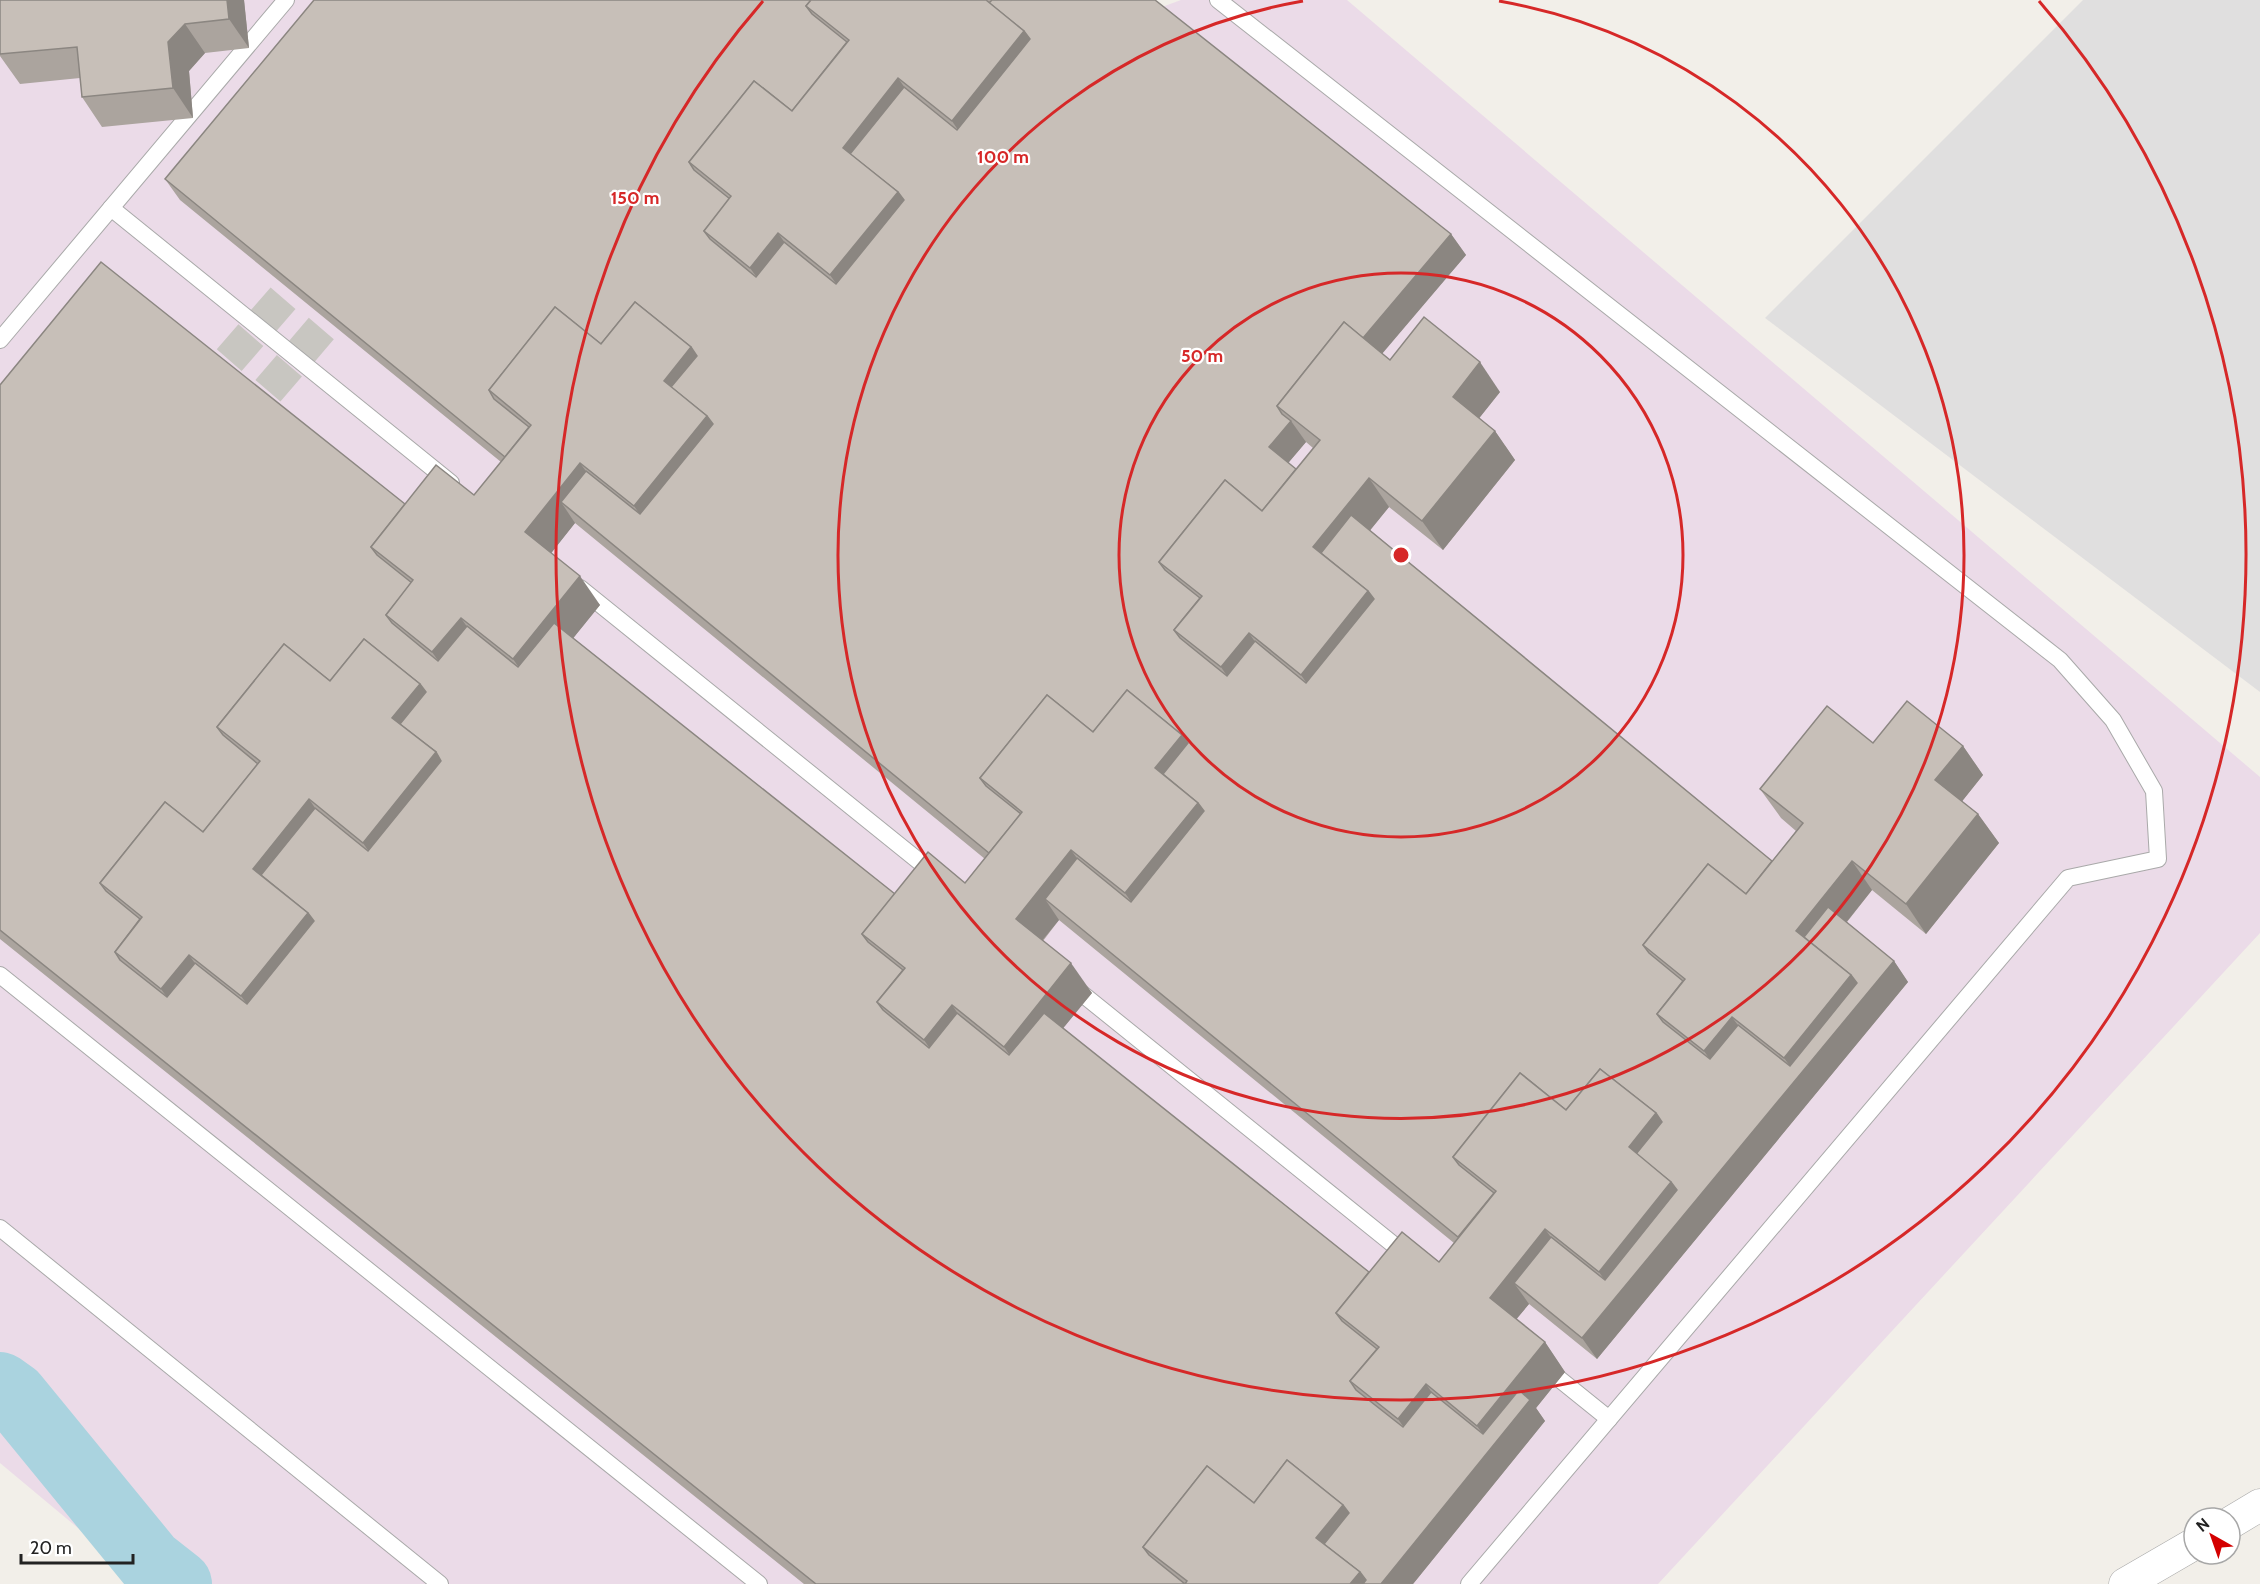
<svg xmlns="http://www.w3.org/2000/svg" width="2260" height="1584" font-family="Cabin,sans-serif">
	<rect width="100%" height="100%" fill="#f2efe9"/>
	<!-- residential -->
	<path fill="#e0dfdf" d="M2083,0h177v692l-495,-374z"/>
	<!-- industrial -->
	<path fill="#ebdbe8" d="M0,0h1138l13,11 30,-11h166l913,777v156l-602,651h-1513l-145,-121z"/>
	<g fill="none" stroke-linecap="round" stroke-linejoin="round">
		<!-- river -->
		<path stroke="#aad3df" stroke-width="68" d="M0,1386l14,10 136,166 28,22"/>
		<!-- tertiary-tunnel -->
		<g stroke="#c8c6c1" stroke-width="33" stroke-dasharray="33 16" stroke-linecap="butt">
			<path d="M197,397l122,-140"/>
			<path d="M236,428l121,-141"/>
		</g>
		<defs>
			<g id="service">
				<path d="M1218,0l842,660 53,60 41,71 4,68 -90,19 -599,706"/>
				<path d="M111,208l340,275"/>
				<path d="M0,340l286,-340"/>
				<path d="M580,588l356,287"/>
				<path d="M0,975l759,609"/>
				<path d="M1070,984l340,274"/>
				<path d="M0,1228l440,356"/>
				<path d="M1542,1365l67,54"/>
			</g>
			<g id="minor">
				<path d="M2230,1523l30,-18"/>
				<path d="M2125,1584l69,-40"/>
			</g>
		</defs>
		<!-- service casing -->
		<use href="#service" stroke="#a9a9a9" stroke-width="18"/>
		<!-- minor casing -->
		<use href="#minor" stroke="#a9a9a9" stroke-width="33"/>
		<!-- service -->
		<use href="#service" stroke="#fff" stroke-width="16"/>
		<!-- minor -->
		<use href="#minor" stroke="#fff" stroke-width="32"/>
	</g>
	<!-- wall -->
	<g fill="#aba49e" fill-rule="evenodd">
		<path d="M0,0h244l5,48 -44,5 -16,18 4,47 -91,9 -20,-30 -2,-19 -60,6 -20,-28z"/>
		<path d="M314,0h841l296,234 15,21 -84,98 8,7 110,32 -21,26 16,13 20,29 -72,90 -54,-43 -19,23 402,331 24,-30 -15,-13 -21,-29 113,-46 90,3 20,29 -21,26 16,13 21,29 -73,91 -54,-44 -25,32 47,39 14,21 -311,377 -68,-55 -13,15 29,23 20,30 -29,36 9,13 -132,163h-609l-804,-645v-554l405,119 69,-9 27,-33 -321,-262 -15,-21zM1306,442l7,6 -17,21 -8,-6zM575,523l410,336 -20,24 -70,11 -322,-256 27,-33 -49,-52zM1059,920l395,323 -15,19 -70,10 -306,-244 29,-35 -49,-52z"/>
	</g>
	<!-- shaded-wall -->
	<g fill="#8b8681">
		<path d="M227,0h17l5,48 -20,-29z"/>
		<path d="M185,24l20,29 -16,18 4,47 -20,-30 -5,-46z"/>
		<path d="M1024,31l21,29 -73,91 -20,-30z"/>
		<path d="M898,78l21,30 -51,63 -25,-23z"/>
		<path d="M898,192l20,29 -67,84 -21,-30z"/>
		<path d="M778,233l21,30 -28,34 -21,-29z"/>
		<path d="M1451,234l15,21 -90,106 -15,-21z"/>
		<path d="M691,347l21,30 -23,28 -25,-24z"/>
		<path d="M1480,362l20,30 -27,34 -20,-29z"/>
		<path d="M707,416l20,29 -73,90 -20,-29z"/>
		<path d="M1291,421l15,21 -22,26 -15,-21z"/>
		<path d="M1495,431l20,29 -72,90 -21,-29z"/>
		<path d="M580,463l21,29 -40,10 14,21 -30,38 -20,-29z"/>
		<path d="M1369,478l20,29 -51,63 -25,-23z"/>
		<path d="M580,576l20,29 -67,83 -20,-29z"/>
		<path d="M1368,591l21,29 -68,84 -20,-29z"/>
		<path d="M461,618l20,29 -28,35 -21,-30z"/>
		<path d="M1249,633l20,29 -28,35 -20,-30z"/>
		<path d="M420,684l20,29 -23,28 -25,-23z"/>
		<path d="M1182,735l21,29 -23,28 -25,-24z"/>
		<path d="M1963,746l20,29 -27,34 -21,-29z"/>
		<path d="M436,752l20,29 -73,91 -20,-29z"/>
		<path d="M309,799l20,30 -51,63 -25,-23z"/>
		<path d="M1198,803l21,29 -73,91 -21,-30z"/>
		<path d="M1978,814l21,29 -73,91 -20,-30z"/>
		<path d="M1071,850l21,29 -47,20 14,21 -23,28 -20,-29z"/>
		<path d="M1852,861l20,29 -51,64 -25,-23z"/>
		<path d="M308,913l21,29 -67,83 -21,-29z"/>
		<path d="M189,955l21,29 -28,34 -21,-29z"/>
		<path d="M1894,961l14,21 -311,377 -15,-21 34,-41 -17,-25 72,-90 127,-105 -14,-19 67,-83z"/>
		<path d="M1071,963l21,30 -68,83 -20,-29z"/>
		<path d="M952,1005l20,29 -28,35 -20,-29z"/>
		<path d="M1732,1017l21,29 -29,34 -20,-29z"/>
		<path d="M1656,1113l20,30 -22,28 -25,-24z"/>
		<path d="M1545,1229l21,29 -52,25 15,21 -19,23 -20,-29z"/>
		<path d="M1545,1342l20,30 -29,36 9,13 -132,163h-32l111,-137 -15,-21z"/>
		<path d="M1426,1384l20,29 -28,35 -20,-29z"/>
		<path d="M1343,1505l21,29 -22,28 -26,-24z"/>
		<path d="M1360,1572l8,12h-18z"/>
	</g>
	<!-- building -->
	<g fill="#c7bfb8" stroke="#8b8681" stroke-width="1.5" fill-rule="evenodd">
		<path d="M0,0h227l2,19 -44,5 -17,18 5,46 -91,9 -5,-50 -77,7z"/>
		<path d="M314,0h497l-5,6 6,8 35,28 -55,69 -38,-30 -65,81 5,8 36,29 -26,32 6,8 46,38 28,-35 52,42 68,-84 -6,-8 -48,-38 54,-67 53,43 73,-91 -6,-8 -35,-28 3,-3h163l296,234 -88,104 -19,-16 -67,84 5,8 9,7 -22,26 27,22 -34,42 -37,-31 -66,82 6,8 35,28 -26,32 6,8 47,38 28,-35 51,42 68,-84 -6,-8 -47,-38 30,-38 421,346 -26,33 -38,-30 -65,81 6,8 34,28 -26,33 6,8 47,37 28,-34 52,41 67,-83 -6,-8 -47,-38 24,-30 66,54 -312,377 -68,-55 37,-46 54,43 72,-90 -6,-8 -35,-28 26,-32 -6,-9 -56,-44 -34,41 -46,-37 -67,84 6,8 35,28 -36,44 -413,-338 32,-41 54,44 73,-91 -6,-8 -35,-29 25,-31 -6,-8 -55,-45 -34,42 -46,-37 -67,83 6,8 35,28 -32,39 -428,-351 25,-31 54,43 73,-90 -6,-8 -36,-29 26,-31 -6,-9 -56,-45 -34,42 -46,-37 -66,83 5,9 35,28 -24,30 -340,-278z"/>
		<path d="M811,0h175l38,31 -72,90 -54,-43 -55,70 55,44 -68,83 -52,-42 -28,35 -46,-37 27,-35 -42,-34 65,-81 38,30 57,-71 -43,-34z"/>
		<path d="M101,262l304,242 -34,43 6,8 35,28 -26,32 6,8 46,38 29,-35 51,41 36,-44 341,271 -33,40 6,8 35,28 -26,32 6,8 46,38 28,-35 52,42 35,-42 325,259 -33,41 6,8 35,28 -27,32 6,9 47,37 28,-35 52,42 36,-44 11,10 -149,184h-18l3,-4 -6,-8 -36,-28 25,-31 -6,-8 -56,-45 -33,43 -47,-37 -64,81 6,8 36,29h-369l-816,-654v-545zM364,639l56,45 6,8 -26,32 36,28 5,9 -73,90 -53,-43 -54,67 47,38 6,8 -67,83 -52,-41 -28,34 -47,-37 -5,-8 25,-33 -34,-28 -6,-8 65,-81 38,30 55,-68 -35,-29 -6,-8 67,-83 46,37z"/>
		<path d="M635,302l56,45 -27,34 43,35 -73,90 -54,-43 -55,69 55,44 -67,83 -52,-41 -29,34 -46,-37 27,-35 -42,-33 65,-82 38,30 57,-70 -42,-35 66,-83 46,37z"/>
		<path d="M1424,317l56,45 -27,35 42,34 -73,90 -53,-43 -56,69 55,44 -67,84 -52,-42 -28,34 -47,-37 28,-34 -43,-34 66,-82 37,31 58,-71 -43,-34 67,-84 46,38z"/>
		<path d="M364,639l56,45 -28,34 44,34 -73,91 -54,-44 -56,70 55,44 -67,83 -52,-41 -28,34 -46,-37 27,-35 -42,-34 65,-81 38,30 57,-71 -43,-34 67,-83 46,37z"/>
		<path d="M1127,690l55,45 -27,33 43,35 -73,90 -54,-43 -55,69 55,44 -67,84 -52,-42 -28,35 -47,-38 28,-34 -43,-34 66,-82 37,31 57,-71 -42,-34 67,-83 46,37z"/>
		<path d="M1907,701l56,45 -28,34 43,34 -72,90 -54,-43 -56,70 55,44 -67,83 -52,-41 -28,34 -47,-37 28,-35 -42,-34 65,-81 38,30 57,-71 -43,-34 67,-83 46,37z"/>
		<path d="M1600,1069l56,44 -27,34 42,35 -72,90 -54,-43 -55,69 55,44 -68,84 -51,-42 -28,35 -48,-38 29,-34 -43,-34 66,-81 37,30 57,-71 -43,-34 67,-84 46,37z"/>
		<path d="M1287,1460l56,45 -27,33 44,34 -10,12h-165l2,-3 -44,-34 64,-81 47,37z"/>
	</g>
	<!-- distance rings -->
	<g fill="none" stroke="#d62828" stroke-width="3">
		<circle cx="1401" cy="555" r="282"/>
		<path d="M1499 1A563 563 0 1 1 1303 1"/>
		<path d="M2039 1A845 845 0 1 1 763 1"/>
	</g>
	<circle cx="1401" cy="555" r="9" fill="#d62828" stroke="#fff" stroke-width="3"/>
	<g font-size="18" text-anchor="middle" font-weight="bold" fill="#d62828" stroke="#fff" stroke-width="4.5" stroke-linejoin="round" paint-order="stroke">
		<text x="1003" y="163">100 m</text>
		<text x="635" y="204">150 m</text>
		<text x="1202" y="362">50 m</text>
	</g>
	<!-- north arrow -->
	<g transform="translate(2212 1536) rotate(320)"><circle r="28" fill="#ffffff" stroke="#a7a7a7" stroke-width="1.5"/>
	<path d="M0-4.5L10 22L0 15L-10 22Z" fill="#d40000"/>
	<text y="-9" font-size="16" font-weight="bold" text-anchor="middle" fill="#222222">N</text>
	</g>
	<!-- scale -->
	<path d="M21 1554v9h112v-9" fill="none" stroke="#222222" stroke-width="3"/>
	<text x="30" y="1554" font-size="18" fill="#222222" stroke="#ffffff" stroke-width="4.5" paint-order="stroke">20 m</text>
</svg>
